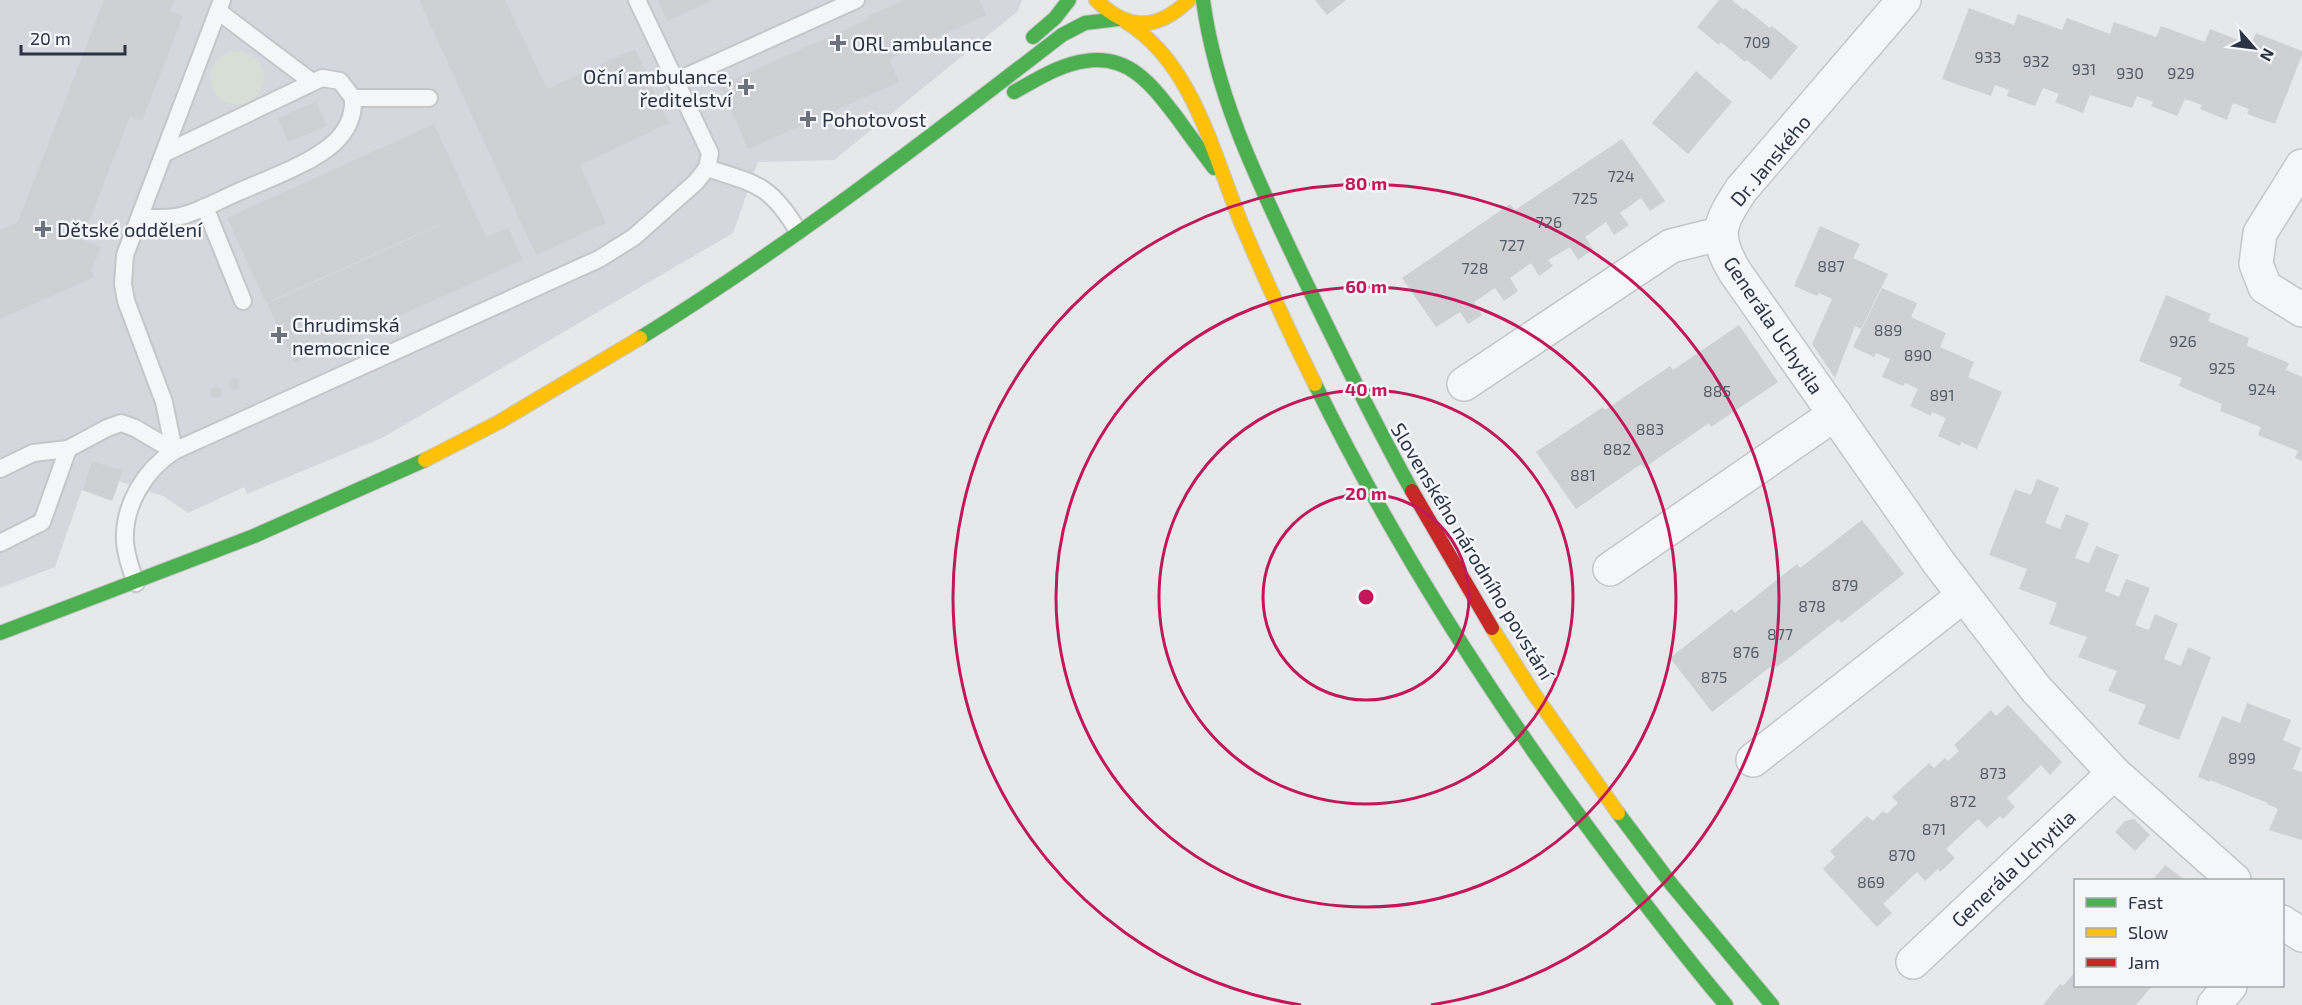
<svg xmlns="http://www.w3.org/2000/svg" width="2302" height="1005" font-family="'Exo 2',sans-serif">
	<rect width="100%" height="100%" fill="#e6e8ea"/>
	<!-- built -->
	<path fill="#d4d7dd" d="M0,0h1022l-4,11 -184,149 -76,2 -25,71 -351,205 -135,56 -3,-7 -56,26 -25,-17 -44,-15 3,-10 -30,-10 -37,106 -55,21z"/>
	<!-- green -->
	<circle fill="#d6ded6" cx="237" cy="78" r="27"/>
	<!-- building -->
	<g fill="#ced0d3">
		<path d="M104,0h71l-5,11 13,5 -41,105 -12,-5 -48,124 19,7 -10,23 3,7 -94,42v-89l18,-8z"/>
		<path d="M419,0h86l42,89 88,-40 34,74 -89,42 26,58 -70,32z"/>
		<path d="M658,0h56l-47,21z"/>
		<path d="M904,0h75l7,15 -97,44 10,23 -151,67 -28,-64 149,-66 -1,-3z"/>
		<path d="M1315,0h31l-19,15z"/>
		<path d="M1719,0h13l12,10 1,-2 25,20 2,-2 26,21 -27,33 -24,-20 -2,2 -24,-20 -2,3 -22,-18z"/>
		<path d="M1969,8l45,17 4,-11 44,16 5,-12 43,16 4,-12 42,15 5,-11 44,16 5,-13 41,16 5,-12 46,18v4l-27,69 -28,-10 2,-5 -16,-6 -6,17 -27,-11 2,-4 -17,-6 -8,17 -26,-10 2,-4 -16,-6 -5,12 -42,-13 -7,18 -28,-11 4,-8 -16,-6 -8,18 -28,-10 2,-6 -14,-5 -4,11 -49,-17z"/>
		<path d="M1696,71l36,31 -44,52 -36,-31z"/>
		<path d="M316,102l11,24 -39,16 -10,-24z"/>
		<path d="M434,124l52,113 22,-9 15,32 -228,103 -28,-59 171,-78 9,18 -9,-19 -172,78 -39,-85z"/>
		<path d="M1622,139l43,62 -15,10 -9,-13 -21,15 9,12 -15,10 -8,-13 -21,15 8,12 -15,11 -8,-13 -22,13 5,6 -14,10 -8,-13 -21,15 8,13 -14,10 -9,-13 -21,14 8,13 -14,9 -8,-12 -24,15 -34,-49 108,-74 5,6z"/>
		<path d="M1820,226l40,18 -7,14 35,16 -27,55 -6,-3 -20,52 -23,-34 20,-45 -13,-6 -2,3 -23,-10z"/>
		<path d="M1882,288l35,15 -6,14 35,16 -6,14 34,15 -6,15 34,15 -25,57 -16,-7 -1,4 -22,-10 8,-18 -14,-6 -1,4 -21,-10 8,-17 -13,-6 -2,3 -21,-9 8,-18 -14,-6 -2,4 -21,-10z"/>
		<path d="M2166,295l45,19 -3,7 41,17 -2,8 42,17 -3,7 16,7v84l-7,-3 3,-7 -40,-16 3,-8 -41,-16 2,-7 -43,-18 3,-8 -43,-17z"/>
		<path d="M1739,325l39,57 -67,45 -2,-4 -65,45 -3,-4 -65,45 -40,-57 67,-45 2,3 65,-44 3,4z"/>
		<circle cx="234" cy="384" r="5.5"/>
		<circle cx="216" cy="393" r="5.5"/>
		<path d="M92,461l31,10 -11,30 -30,-11z"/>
		<path d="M2037,479l22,9 -14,35 15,6 6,-15 23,9 -14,35 14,5 7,-17 23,9 -14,36 14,6 7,-18 24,9 -15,37 14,5 6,-16 23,10 -14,35 17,7 7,-19 23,10 -32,83 -41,-16 8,-19 -38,-14 9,-20 -39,-14 9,-20 -38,-13 8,-21 -38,-14 8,-20 -38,-14 26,-66 16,6z"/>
		<path d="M1862,520l42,54 -63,49 -2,-4 -62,48 -3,-3 -62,48 -42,-54 62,-49 3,4 62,-49 3,4z"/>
		<path d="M2247,703l44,17 -8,20 18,8 -8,21 9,3v68l-33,-10 9,-21 -11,-5 1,-1 -58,-23v2l-12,-5 24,-61 18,7z"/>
		<path d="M2008,705l54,57 -12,13 -9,-10 -34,33 8,9 -12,12 -3,-3 -13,12 -9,-9 -32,30 9,9 -15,14 -2,-3 -13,12 -8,-9 -34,32 9,9 -15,14 -54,-58 12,-12 -5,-6 37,-35 6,5 10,-10 4,3 11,-11 -6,-6 37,-34 5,5 11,-10 3,3 11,-10 -5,-6 37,-35 5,6z"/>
		<path d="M2134,819l16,16 -15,16 -20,-19 10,-11z"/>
		<path d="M2165,865l20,15h-32z"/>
		<path d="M2076,971v15h76l-16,19h-93l17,-21 3,2z"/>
	</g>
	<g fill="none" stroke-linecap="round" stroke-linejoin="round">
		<defs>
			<g id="lane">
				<path d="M218,11l94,71"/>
				<path d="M676,81l180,-81"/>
				<path d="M165,153l157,-75 18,3 13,17h76"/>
				<path d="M707,168c49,16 63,16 91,63"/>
				<path d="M205,207l38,94"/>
				<path d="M140,218c13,0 27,1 41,-2 19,-5 37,-15 55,-23 29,-13 75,-29 98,-50 13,-12 20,-27 19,-45"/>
				<path d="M0,469l33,-16 35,-4 39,-21 14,-5 14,5 39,23 425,-192 35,-22 62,-55 11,-14 3,-15 -73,-153"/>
				<path d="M0,543l42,-21 26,-73"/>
				<path d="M136,583c-5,-13 -10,-27 -11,-41 -2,-37 20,-72 49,-91l-10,-49 -38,-101 -3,-17 2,-29 97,-255"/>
			</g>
			<g id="street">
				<path d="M1904,0l-163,190c-22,34 -28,45 -6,82l204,291 97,126 78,84 120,107"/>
				<path d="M2302,166l-42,67 -4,31 9,23 37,23"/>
				<path d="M1464,384l207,-138 48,-12"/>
				<path d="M1610,569l225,-155"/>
				<path d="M1753,760l210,-164"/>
				<path d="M2282,922l20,13"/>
				<path d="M1913,962l201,-189"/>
				<path d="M2214,1005l16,-19"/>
			</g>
			<g id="fast">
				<path d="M1203,0c13,96 53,177 94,264 37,77 74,153 115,227"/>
				<path d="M1033,37l22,-19 14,-18"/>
				<path d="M1014,92c22,-12 46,-28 72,-31 45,-7 68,27 92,58 12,17 24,33 36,49"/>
				<path d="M640,338c147,-91 285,-197 422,-303l23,-12 33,-4"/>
				<path d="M1315,384c75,153 166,297 266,434 47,64 94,127 145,187"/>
				<path d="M0,633l254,-97 171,-76"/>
				<path d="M1618,813l54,72 100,120"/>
			</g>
			<g id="slow">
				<path d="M1096,0c32,31 61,31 93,0"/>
				<path d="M1126,22c67,40 88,135 116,203 23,54 47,107 73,159"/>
				<path d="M425,460l74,-38 141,-84"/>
				<path d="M1492,628l42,66 84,119"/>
			</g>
			<path id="jam" d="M1412,491l80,137"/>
		</defs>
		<!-- lane casing -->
		<use href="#lane" stroke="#c4c6c8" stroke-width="20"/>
		<!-- street casing -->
		<use href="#street" stroke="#c4c6c8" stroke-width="36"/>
		<!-- fast casing -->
		<use href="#fast" stroke="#c4c6c8" stroke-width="16"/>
		<!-- slow casing -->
		<use href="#slow" stroke="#c4c6c8" stroke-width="16"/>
		<!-- jam casing -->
		<use href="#jam" stroke="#c4c6c8" stroke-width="16"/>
		<!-- lane -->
		<use href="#lane" stroke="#f5f6f7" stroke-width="16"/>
		<!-- street -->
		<use href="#street" stroke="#f5f6f7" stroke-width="33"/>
		<!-- fast -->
		<use href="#fast" stroke="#4caf50" stroke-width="14"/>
		<!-- slow -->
		<use href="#slow" stroke="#ffc107" stroke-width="14"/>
		<!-- jam -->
		<use href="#jam" stroke="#c62828" stroke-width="14"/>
	</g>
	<!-- distance rings -->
	<g fill="none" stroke="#c2185b" stroke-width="3">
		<circle cx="1366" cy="597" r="103"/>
		<circle cx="1366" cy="597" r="207"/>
		<circle cx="1366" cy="597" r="310"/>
		<path d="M1301 1005A413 413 0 1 1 1431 1005"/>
	</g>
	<!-- markers -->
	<g fill="#6c737f" stroke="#f4f6f9" stroke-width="2">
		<path d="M835 34h6v6h6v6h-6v6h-6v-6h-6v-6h6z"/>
		<path d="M743 78h6v6h6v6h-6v6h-6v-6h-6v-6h6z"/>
		<path d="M805 110h6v6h6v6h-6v6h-6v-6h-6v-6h6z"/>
		<path d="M40 220h6v6h6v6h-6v6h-6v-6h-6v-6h6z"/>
		<path d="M276 326h6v6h6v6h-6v6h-6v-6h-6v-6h6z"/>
	</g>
	<g text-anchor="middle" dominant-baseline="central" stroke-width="5" stroke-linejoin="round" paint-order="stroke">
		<!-- number labels -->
		<g font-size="16" fill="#545c69">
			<text x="1757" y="41">709</text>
			<text x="1988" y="56">933</text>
			<text x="2036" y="60">932</text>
			<text x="2084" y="68">931</text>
			<text x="2130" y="72">930</text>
			<text x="2181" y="72">929</text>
			<text x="1621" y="175">724</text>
			<text x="1585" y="197">725</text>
			<text x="1549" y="221">726</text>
			<text x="1512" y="244">727</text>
			<text x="1831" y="265">887</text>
			<text x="1475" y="267">728</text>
			<text x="1888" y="329">889</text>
			<text x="2183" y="340">926</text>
			<text x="1918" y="354">890</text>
			<text x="2222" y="367">925</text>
			<text x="2262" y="388">924</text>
			<text x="1717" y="390">885</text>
			<text x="1942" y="394">891</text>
			<text x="1650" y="428">883</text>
			<text x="1617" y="448">882</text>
			<text x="1583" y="474">881</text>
			<text x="1845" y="584">879</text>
			<text x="1812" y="605">878</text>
			<text x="1780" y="633">877</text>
			<text x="1746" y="651">876</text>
			<text x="1714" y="676">875</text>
			<text x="2242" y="757">899</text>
			<text x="1993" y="772">873</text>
			<text x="1963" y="800">872</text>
			<text x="1934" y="828">871</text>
			<text x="1902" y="854">870</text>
			<text x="1871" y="881">869</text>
		</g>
		<!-- poi labels -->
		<g font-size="20" fill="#2b3445" stroke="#f4f6f9" text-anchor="start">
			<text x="852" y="43">ORL ambulance</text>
			<text x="732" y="76" text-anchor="end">Oční ambulance,<tspan x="732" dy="23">ředitelství</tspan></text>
			<text x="822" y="119">Pohotovost</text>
			<text x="57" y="229">Dětské oddělení</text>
			<text x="292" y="324">Chrudimská<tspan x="292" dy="23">nemocnice</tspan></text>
		</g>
		<!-- street labels -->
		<g font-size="20" fill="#2b3445" stroke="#f4f6f9">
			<text transform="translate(1770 160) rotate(-50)">Dr. Janského</text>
			<text transform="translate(1774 325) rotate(56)">Generála Uchytila</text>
			<text transform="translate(1473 551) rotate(59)">Slovenského národního povstání</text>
			<text transform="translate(2013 868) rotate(-43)">Generála Uchytila</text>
		</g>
	</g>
	<circle cx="1366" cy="597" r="9" fill="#c2185b" stroke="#f4f6f9" stroke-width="3"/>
	<g font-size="18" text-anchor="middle" font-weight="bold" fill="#c2185b" stroke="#f4f6f9" stroke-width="5" stroke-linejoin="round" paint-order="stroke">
		<text x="1366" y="190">80 m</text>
		<text x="1366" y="293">60 m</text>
		<text x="1366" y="396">40 m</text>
		<text x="1366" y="500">20 m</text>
	</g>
	<!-- legend -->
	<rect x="2074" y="879" width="210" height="108" fill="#f4f6f9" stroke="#a4a8b1" stroke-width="1.5"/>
	<rect x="2086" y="898" width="30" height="9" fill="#4caf50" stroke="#a4a8b1" stroke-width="1.5"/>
	<text x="2128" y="909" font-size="18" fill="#2b3445">Fast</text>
	<rect x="2086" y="928" width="30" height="9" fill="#ffc107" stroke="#a4a8b1" stroke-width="1.5"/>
	<text x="2128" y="939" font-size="18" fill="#2b3445">Slow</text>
	<rect x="2086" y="958" width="30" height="9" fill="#c62828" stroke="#a4a8b1" stroke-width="1.5"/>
	<text x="2128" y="969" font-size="18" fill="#2b3445">Jam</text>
	<!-- north arrow -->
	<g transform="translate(2254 48) rotate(118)" stroke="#f4f6f9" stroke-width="4.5" paint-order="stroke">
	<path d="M0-4.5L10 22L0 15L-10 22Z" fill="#2b3445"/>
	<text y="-9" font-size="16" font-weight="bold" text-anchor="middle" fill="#2b3445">N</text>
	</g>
	<!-- scale -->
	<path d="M21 45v9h104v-9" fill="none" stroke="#2b3445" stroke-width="3"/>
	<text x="30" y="45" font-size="18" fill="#2b3445" stroke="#f4f6f9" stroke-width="4.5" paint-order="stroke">20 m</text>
</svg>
